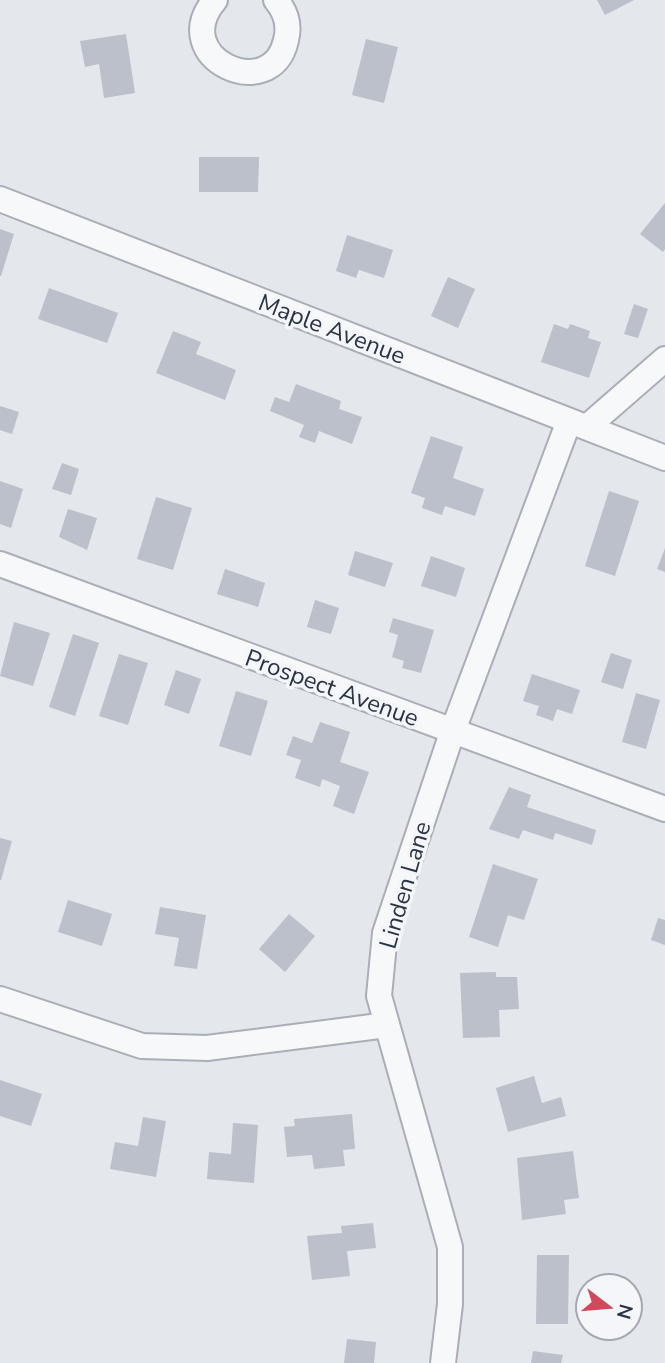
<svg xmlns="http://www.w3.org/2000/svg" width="665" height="1363" font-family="'Nunito Sans',sans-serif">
	<rect width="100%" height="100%" fill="#e4e7ec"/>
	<!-- building -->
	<g fill="#bbc0ca">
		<path d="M597,0h37l-29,15z"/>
		<path d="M126,34l9,59 -31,5 -5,-34 -14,3 -5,-26z"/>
		<path d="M366,39l32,8 -14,56 -32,-8z"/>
		<path d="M199,157h60l-1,35h-59z"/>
		<path d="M665,203v46l-2,3 -23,-18z"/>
		<path d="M0,229l14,5 -13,42h-1z"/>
		<path d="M347,235l46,15 -9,28 -25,-8 -3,8 -20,-7z"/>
		<path d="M448,277l27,12 -17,39 -27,-12z"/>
		<path d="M49,288l69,25 -11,30 -69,-24z"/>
		<path d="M634,304l14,5 -10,29 -14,-4z"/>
		<path d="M554,324l14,5 2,-5 20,7 -2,7 13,4 -12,36 -48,-16z"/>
		<path d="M173,331l28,11 -5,12 40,16 -11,30 -69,-27z"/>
		<path d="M296,384l45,17 -2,8 23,8 -10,27 -33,-13 -4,12 -16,-6 5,-12 -34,-14 5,-14 14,5z"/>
		<path d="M0,406l19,6 -7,22 -12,-4z"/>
		<path d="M431,436l32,11 -10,31 31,11 -9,27 -30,-10 -3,9 -20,-7 3,-10 -14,-5z"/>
		<path d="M62,463l17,6 -8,26 -19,-6z"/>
		<path d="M0,481l23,8 -12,39 -11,-4z"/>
		<path d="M609,491l30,10 -24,75 -30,-10z"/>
		<path d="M156,497l36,11 -19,62 -36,-11z"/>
		<path d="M68,509l29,9 -10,32 -28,-13z"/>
		<path d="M665,548v24l-8,-3z"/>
		<path d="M355,551l38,12 -8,24 -37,-12z"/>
		<path d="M431,556l34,12 -9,29 -35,-11z"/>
		<path d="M225,569l40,14 -7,24 -41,-13z"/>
		<path d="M315,600l24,8 -8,26 -24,-7z"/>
		<path d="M393,618l41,12 -13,43 -19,-5 2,-7 -12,-4 6,-22 -9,-3z"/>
		<path d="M14,622l36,11 -17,53 -33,-10z"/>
		<path d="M73,634l26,9 -24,73 -26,-9z"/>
		<path d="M611,653l21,7 -9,29 -22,-7z"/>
		<path d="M119,654l29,9 -20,62 -29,-9z"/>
		<path d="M176,670l25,9 -12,35 -25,-9z"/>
		<path d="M532,674l48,16 -8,24 -15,-5 -4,12 -17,-6 3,-9 -16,-5z"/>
		<path d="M236,691l32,10 -17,55 -32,-10z"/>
		<path d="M636,693l24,7 -14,49 -24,-7z"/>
		<path d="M320,722l30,10 -10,30 29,10 -15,42 -21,-8 7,-20 -18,-7 -2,8 -25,-9 6,-18 -15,-5 7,-19 19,7z"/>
		<path d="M509,787l22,8 -4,12 69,23 -4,15 -37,-12 -2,7 -30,-10 -4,9 -30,-10z"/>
		<path d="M0,838l12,3 -11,39h-1z"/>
		<path d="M493,864l45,15 -14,41 -16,-5 -10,32 -29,-10z"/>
		<path d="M68,900l44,14 -10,32 -44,-14z"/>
		<path d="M160,907l46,8 -9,54 -23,-3 5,-28 -24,-4z"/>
		<path d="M289,914l26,22 -30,36 -26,-23z"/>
		<path d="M658,918l7,2v25l-14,-5z"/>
		<path d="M496,972v5h21l2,32 -20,1 1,27 -37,1 -3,-65z"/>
		<path d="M534,1076l8,27 19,-6 5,19 -58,16 -12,-44z"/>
		<path d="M0,1080l42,14 -11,32 -31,-10z"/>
		<path d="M352,1114l3,35 -12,1 2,16 -31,3 -2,-14 -25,2 -3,-30 11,-1 -1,-7z"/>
		<path d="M143,1117l23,4 -10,56 -46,-8 5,-27 23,4z"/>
		<path d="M233,1123l25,2 -4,58 -47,-4 2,-27 22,2z"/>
		<path d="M573,1151l6,47 -15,2 2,14 -44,6 -5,-62z"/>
		<path d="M373,1223l3,25 -29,3 3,25 -38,4 -5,-44 35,-3 -1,-7z"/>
		<path d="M537,1255h32l-1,69h-32z"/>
		<path d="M347,1339l29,3 -2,21h-30z"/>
		<path d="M533,1351l30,4 -2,8h-30z"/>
	</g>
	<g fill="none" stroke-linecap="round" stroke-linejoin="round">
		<defs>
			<g id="street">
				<path d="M215,0c-49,58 57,106 71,40 4,-15 0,-28 -10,-40"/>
				<path d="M0,199l665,259"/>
				<path d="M587,427l78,-68"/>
				<path d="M0,564l665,245"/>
				<path d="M0,999l142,47 65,2 180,-23"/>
				<path d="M443,1363l7,-59v-57l-71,-251 6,-63 67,-200 117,-312"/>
			</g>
		</defs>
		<!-- street casing -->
		<use href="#street" stroke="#a9aeb7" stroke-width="28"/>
		<!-- street -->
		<use href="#street" stroke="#f7f8fa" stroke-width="24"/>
	</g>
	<g text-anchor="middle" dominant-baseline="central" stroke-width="7" stroke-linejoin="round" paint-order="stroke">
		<!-- street labels -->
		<g font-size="24" fill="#2b3445" stroke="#f4f6f9">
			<text transform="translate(332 329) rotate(21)">Maple Avenue</text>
			<text transform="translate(332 688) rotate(20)">Prospect Avenue</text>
			<text transform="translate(405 885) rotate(-74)">Linden Lane</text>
		</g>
	</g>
	<!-- north arrow -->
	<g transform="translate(609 1307) rotate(106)"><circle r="33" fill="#f4f6f9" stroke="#a4a8b1" stroke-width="2"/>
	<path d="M0-5L12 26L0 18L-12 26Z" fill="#d1495b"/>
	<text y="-10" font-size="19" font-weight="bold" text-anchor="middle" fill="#2b3445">N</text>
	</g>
</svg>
